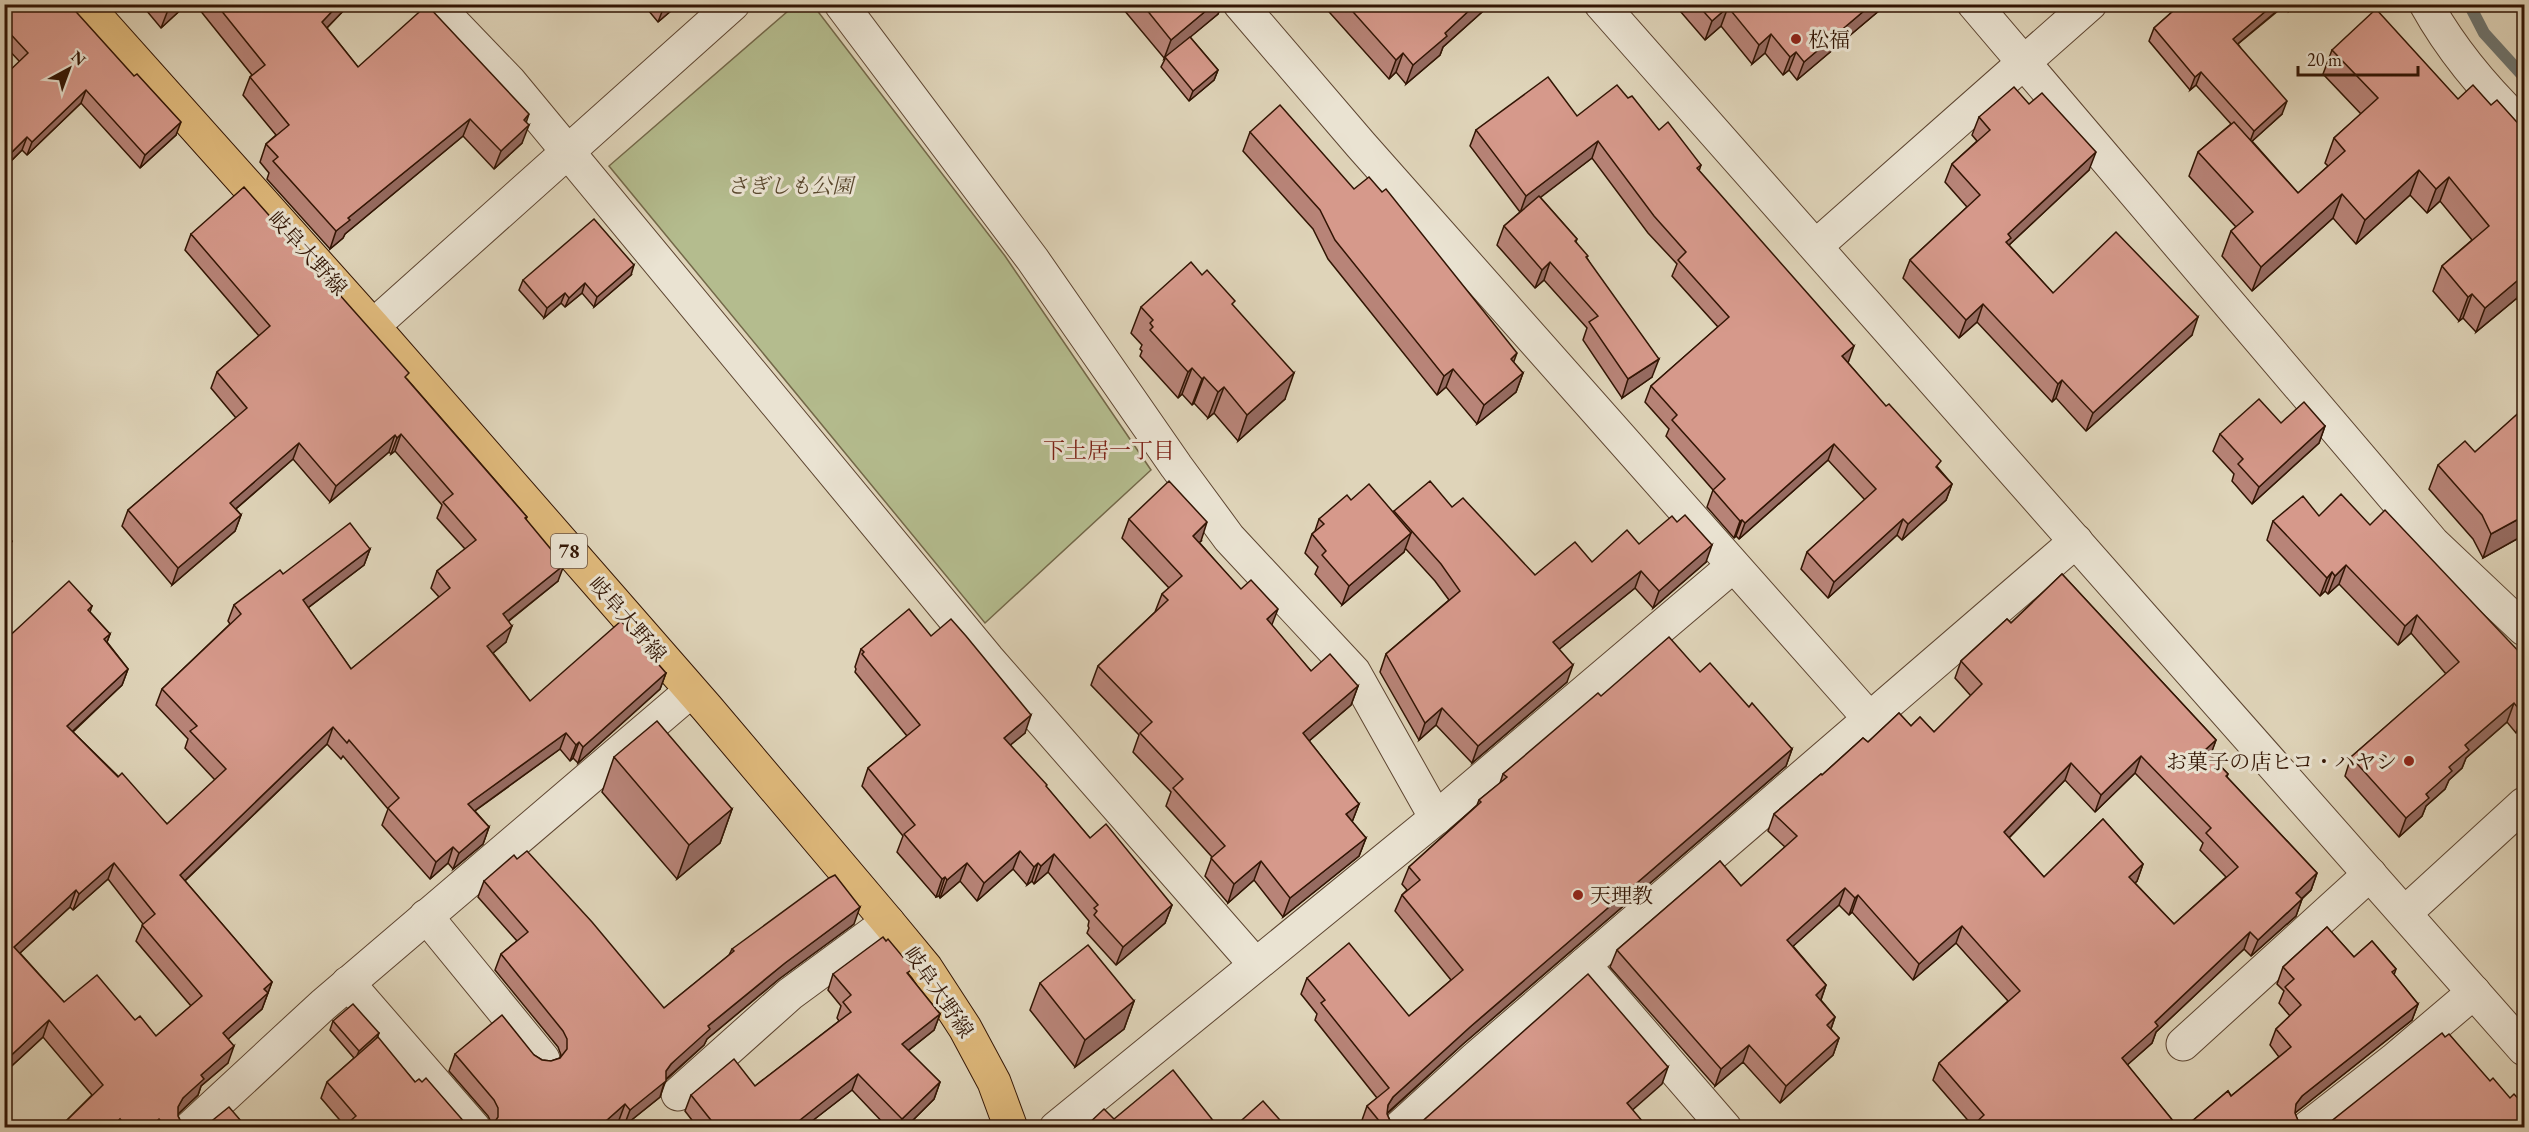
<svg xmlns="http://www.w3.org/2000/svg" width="2529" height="1132" font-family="'EB Garamond','Noto Serif JP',serif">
	<rect width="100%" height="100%" fill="#dfd4b9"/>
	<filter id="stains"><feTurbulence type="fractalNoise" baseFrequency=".00333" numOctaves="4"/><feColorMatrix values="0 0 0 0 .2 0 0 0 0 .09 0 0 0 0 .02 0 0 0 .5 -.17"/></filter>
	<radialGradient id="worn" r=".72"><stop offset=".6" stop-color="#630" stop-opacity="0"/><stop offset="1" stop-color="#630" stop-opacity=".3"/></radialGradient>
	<!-- green -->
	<path fill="#b4bc8e" stroke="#736849" stroke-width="1.5" d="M795,5h18l192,251 146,214 -166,153 -376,-457z"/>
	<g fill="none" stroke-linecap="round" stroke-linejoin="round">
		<!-- stream -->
		<path stroke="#6f7671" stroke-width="12" d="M2469,4l15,29 40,44"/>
		<defs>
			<g id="minor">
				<path d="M435,4l75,78 478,577 267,305"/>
				<path d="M841,4l192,256 143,206 53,72 125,134 82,146"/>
				<path d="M1240,4l121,141 508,573"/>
				<path d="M1601,4l923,1045"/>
				<path d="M1974,4l459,539 91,86"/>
				<path d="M2426,4c26,47 60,87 98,123"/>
				<path d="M1816,246l274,-242"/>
				<path d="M373,326l360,-322"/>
				<path d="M2405,913l119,-109"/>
				<path d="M426,916l117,143"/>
				<path d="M1584,965l141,163"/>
				<path d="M348,983l126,145"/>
				<path d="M2183,1044l187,-170"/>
				<path d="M678,1094l112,-100 98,-72"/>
				<path d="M190,1128l133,-123 368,-314"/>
				<path d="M1056,1128l380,-310 297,-252"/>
				<path d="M1399,1128l77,-70 600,-517"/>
				<path d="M2307,1128l87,-68 80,-68"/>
			</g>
			<path id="major" d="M85,4l288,322 334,382 181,214 38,46 39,60 29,54 17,46"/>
		</defs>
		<!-- minor casing -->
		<use href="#minor" stroke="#5d4531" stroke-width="35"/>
		<!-- major casing -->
		<use href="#major" stroke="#321504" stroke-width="35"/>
		<!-- minor -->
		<use href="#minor" stroke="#eae3d2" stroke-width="33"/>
		<!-- major -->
		<use href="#major" stroke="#e0ba7c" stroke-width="33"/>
	</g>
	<!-- wall -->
	<g fill="#b88478" stroke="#321504" stroke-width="1.5" fill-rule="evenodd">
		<path d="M4,4l172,131 -36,33 -59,-65 -54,52 -5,-5 -18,18v-92l16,-14 -16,-17z"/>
		<path d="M141,4h46l-26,24z"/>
		<path d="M195,4h152l-1,4 -19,20 31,39 168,55 -4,21 -28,26 -31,-33 -118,98 -2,4 -13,11 -63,-70 2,-6 -9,-11 6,-18 10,-9 -33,-40 7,-18 2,-2z"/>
		<path d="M643,4h36l-21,18z"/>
		<path d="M869,4h14l-9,7z"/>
		<path d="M1119,4h103l-4,10 -28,23 28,33 -4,10 -25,21 -28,-34 4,-8z"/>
		<path d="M1322,4h169l-48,43 -3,8 -34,29 -10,-12 -7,7z"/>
		<path d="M1674,4h213l-90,76 -8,-10 -6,5 -18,-22 -13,11 -31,-38 -16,14z"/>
		<path d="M2005,4h11l-6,6z"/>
		<path d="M2045,4h9l-6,5z"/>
		<path d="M2181,4h116l-8,7 -5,-5 -46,38 44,70 -30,27 46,52 30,-27 -3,-3 9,-25 27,-24 -38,-40 9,-24 126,49 33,6 33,25v177l-7,-9 -41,34 -13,-14 -4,3 -26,-30 9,-25 30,-26 -32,-39 -13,12 -17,-18 -54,49 -23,-26 -81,73 -30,-35 9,-25 5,-4 -47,-51 9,-24 33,-28 -35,-39 -6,5 -41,-49 5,-13z"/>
		<path d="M1628,98l31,32 42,35 -2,6 149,192 104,121 -6,16 -44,40 -5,-5 -69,63 -27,-29 6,-17 58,-52 -37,-40 -89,79 -3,-3 -2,2 -27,-31 6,-17 -47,-54 3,-7 -24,-27 6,-16 67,-59 -46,-51 5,-12 -29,-31 -56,-75 -52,39 37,42 -1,3 11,16 65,119 -30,21 -39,-58 4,-12 -43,-48 -9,8 -38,-43 7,-19 16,-14 -50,-66 6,-16 101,-14z"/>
		<path d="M1979,117l110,53 -80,75 44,48 139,42 -106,96 -30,-33 -4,4 -75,-80 -18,16 -56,-60 7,-18 57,-53 -22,-25 7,-18 25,-23 -5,-6z"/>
		<path d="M1250,132l104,57 169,184 -7,19 -39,32 -31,-37 -9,8 -109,-136 -15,-30 -70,-78z"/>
		<path d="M191,234l216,145 120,138 -1,2 32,62 -49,40 -3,21 -13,11 37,48 136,-28 -6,16 -82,74 -5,-5 -3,3 -10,-12 -85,62 14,16 -6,17 -30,25 -5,-6 -18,16 -48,-54 6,-16 -45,-53 -2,3 -14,-15 -142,137 87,101 -10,27 -34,30v24l-27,23 -3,9 -20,19v2l4,8 5,4h-128l33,-33 -49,-58 -39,36v-432l88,-35 -2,6 20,22 -3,8 21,27 -6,16 -49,47 94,92 48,-44 -30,-32 3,-9 -32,-34 6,-16 68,-65 -2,-3 6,-16 49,-31 87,-25 -6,16 -56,43 43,61 88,-72 -8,-9 6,-17 28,-22 -28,-31 5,-13 -47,-54 -4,3 -2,-2 -59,50 -37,-43 -57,50 5,6 -6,16 -63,54 -50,-59 6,-16 108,-92 -25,-30 6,-16 42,-36 -74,-86zM108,879l35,45 -7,17 55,65 -35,30 -21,-16 -71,-18 -44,-49 50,-46 3,3z"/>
		<path d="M631,275l-37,32 -12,-14 -17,14 -4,-4 -17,15 -25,-28 4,-10z"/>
		<path d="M1202,275l31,31 52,93 -47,42 -24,-28 -6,5 -14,-15 -2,2 -10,-11 -4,4 -38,-42 2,-5 -2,-2 2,-4 -11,-12 10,-26z"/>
		<path d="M2524,403v132l-41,23 -10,-19 -44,-50 9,-24 37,-13 47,-41z"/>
		<path d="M2281,423l44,3 -6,17 -67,61 -20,-23 2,-7 -21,-23 7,-17z"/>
		<path d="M1351,500l42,12 1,-1 58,-4 83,68 57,-13 47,-18 67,18 -53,46 -18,-20 -76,61 8,33 -95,81 -36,-38 -17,15 -39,-68 6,-18 63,-54 -14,-19 -30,-33 -1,4 -62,53 -27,-31 3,-7 -13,-14 7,-19 3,-3 4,-12z"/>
		<path d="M2319,516l51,9 154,132v68l-8,8 -9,-11 -41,36 -4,10 -13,12 -4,9 -19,17 -4,10 -23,21 -54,-61 6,-19 95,-83 -35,-41 -13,12 -59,-61 -11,10 -3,-3 -5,5 -53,-56 6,-19z"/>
		<path d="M1129,519l72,22 -2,1 112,129 47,15 -7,19 -42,36 50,63 -7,18 14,16 -7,18 -76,61 -29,-37 -26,23 -23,-27 7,-19 -46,-51 5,-14 -38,-40 6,-17 -48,-50 7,-19 57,-54 7,-18 7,-6 -47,-50z"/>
		<path d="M2062,574l154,166 -6,15 18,19 -1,3 90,96 -6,17 -9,9 -6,17 -45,40 -7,-7 -88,83 -4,11 -25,22 51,62 4,-3 3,3 43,-36 3,5 48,-39 -9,-12 6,-16 14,-13 -11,-13 5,-12 -7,-7 6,-17 44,-40 27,30 18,-16 24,28 -2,6 24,29 -6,16 -117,93v1l4,9 6,5h-335l2,-3 -39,-45 6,-17 69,-62 -52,-58 -43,37 -61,-68 -3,3 -10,-10 -46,41 33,39 -5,15 14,17 -4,12 8,9 -6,17 -53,48 -37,-41 -28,24 -105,-119 7,-17 103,-89 21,25 44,-39 -17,-16 6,-17 47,-40 1,1 41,-37 5,4 31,-29 12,13 9,-9 14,15 37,-36 -16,-18 6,-17 46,-42 4,4zM2135,773l68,70 -3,7 26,27 -52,47 -39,-41 2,-2 6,-17 -40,-45 -59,58 -35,-39 56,-58 30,32z"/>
		<path d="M931,636l94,97 -15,12 80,93 82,67 -7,18 -49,42 -29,-32 2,-5 -1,-2 1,-5 -41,-49 -14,12 -2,-3 -5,4 -14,-16 -36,32 -17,-20 -20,17 -1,-2 -3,1 -39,-45 6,-16 -41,-50 6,-18 39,-32 -52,-64 1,-3 -1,-2 6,-18z"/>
		<path d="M1700,672l49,35 43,42 -6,17 -323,278 -76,70 4,9 6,5h-32l-4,-5 6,-17 10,-8 -62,-78 2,-6 -16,-20 6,-16 102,38 42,-36 -56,-69 7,-16 5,-5 -5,-6 7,-17 68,-62 2,-5 21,-17 3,-9 98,-78z"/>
		<path d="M614,757l118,52 -12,34 -43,36 -75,-87z"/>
		<path d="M484,881l180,127 65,-53 3,-6 122,-25 -75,55 -72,60 -3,6 -38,35 -6,17 -36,29 -5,-6 -8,8h-122l3,-2v-2l-4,-8 -39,-45 6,-17 79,1 8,5 9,1 9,-3 1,-3 -3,-8 -63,-77 6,-16 16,-13 -39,-44z"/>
		<path d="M833,974l77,3 30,37 -6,16 -26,21 32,31 -6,17 -29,29h-17l-36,-38 -49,38h-105l-13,-17 6,-16 64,-9 84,-65 -2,-3 4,-12 -13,-16z"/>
		<path d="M1040,983l94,18 -10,28 -49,38 -45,-57z"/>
		<path d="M333,1021l46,12 -2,5 38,44 51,42 -122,1 -23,-27 6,-16 27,-24 -24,-28z"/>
	</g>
	<!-- shaded-wall -->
	<g fill="#966b61" stroke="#321504" stroke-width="1.5">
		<path d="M174,4h13l-26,24 7,-18z"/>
		<path d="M339,4h8l-1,4 -31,32 7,-18z"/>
		<path d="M665,4h14l-21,18z"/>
		<path d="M877,4h6l-9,7z"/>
		<path d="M1214,4h8l-4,10 -54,45 7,-19z"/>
		<path d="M1476,4h15l-48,43 -3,8 -34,29 7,-19 32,-32z"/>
		<path d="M1872,4h15l-90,76 7,-18z"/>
		<path d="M2274,4h11l-57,48 5,-13z"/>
		<path d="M2291,4h6l-8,7z"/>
		<path d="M1728,7l-7,19 -16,14 7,-19z"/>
		<path d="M1771,34l-6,19 -13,11 7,-19z"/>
		<path d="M1796,52l-7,18 -6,5 7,-18z"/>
		<path d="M1403,53l-7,19 -7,7 7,-19z"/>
		<path d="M1218,70l-4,10 -25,21 4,-10z"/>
		<path d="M2201,72l-5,13 -6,5 5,-13z"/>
		<path d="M86,90l-5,13 -54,52 5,-13z"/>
		<path d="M2287,101l-5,13 -33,30 5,-13z"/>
		<path d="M529,114l-5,15 5,-4 -7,18 -28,26 7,-18 23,-31z"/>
		<path d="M470,119l-7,17 -118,98 -2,4 -13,11 6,-18 12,-13z"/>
		<path d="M181,122l-5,13 -36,33 5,-13z"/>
		<path d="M27,137l-5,13 -18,18v-8z"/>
		<path d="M1598,141l-6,17 -72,55 6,-17z"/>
		<path d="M2096,152l-7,18 -81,76 -4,10 4,-22z"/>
		<path d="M2419,170l-9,25 -54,49 9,-24z"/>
		<path d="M2449,177l-9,24 -13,12 9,-24z"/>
		<path d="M2342,194l-9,24 -81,73 9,-24z"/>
		<path d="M1550,262l-6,18 -9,8 7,-18z"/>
		<path d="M634,265l-3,10 -37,32 3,-10z"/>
		<path d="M2524,275v3l-7,20 -41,34 9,-24z"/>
		<path d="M585,283l-3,10 -17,14 4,-9z"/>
		<path d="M565,293l-4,10 -17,15 3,-10z"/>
		<path d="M2472,294l-9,24 -4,3 9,-24z"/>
		<path d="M1983,304l-6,18 -18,16 7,-18z"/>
		<path d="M2198,317l-6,18 -106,96 7,-18z"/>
		<path d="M1854,346l-6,17 -6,-7z"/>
		<path d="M1517,353l-7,19 1,-13z"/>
		<path d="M1659,359l-7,18 -30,21 6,-19z"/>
		<path d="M1192,368l-10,26 -4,4 10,-26z"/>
		<path d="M1453,369l-7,18 -9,8 7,-19z"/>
		<path d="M1294,373l-9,26 -47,42 9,-26z"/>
		<path d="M1523,373l-7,19 -39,32 7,-19z"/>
		<path d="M1204,377l-10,26 -2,2 10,-26z"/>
		<path d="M2062,380l-6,18 -4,4 6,-18z"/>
		<path d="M1224,387l-10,26 -6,5 10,-26z"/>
		<path d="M2325,426l-6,17 -67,61 7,-17z"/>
		<path d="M401,434l-6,17 -4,3 6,-16z"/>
		<path d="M395,435l-6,17 -59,50 6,-16z"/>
		<path d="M299,443l-6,16 -69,60 6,-16z"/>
		<path d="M1834,444l-6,16 -89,79 6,-16z"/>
		<path d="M1952,484l-6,16 -44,40 6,-16z"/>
		<path d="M241,515l-6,16 -63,54 6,-17z"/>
		<path d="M2524,516v19l-41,23 8,-24z"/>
		<path d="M1903,519l-6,16 -69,63 6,-16z"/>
		<path d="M1742,520l-6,16 -2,2 6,-17z"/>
		<path d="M1207,522l-6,19 -15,13 7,-18z"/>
		<path d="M1411,533l-7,19 -62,53 7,-19z"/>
		<path d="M12,541l-6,17 -2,1v-10z"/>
		<path d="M1712,545l-6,17 -53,46 6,-17z"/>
		<path d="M370,549l-6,16 -67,51 6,-16z"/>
		<path d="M564,565l-6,16 -61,49 6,-16z"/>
		<path d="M2346,565l-7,19 -11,10 7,-18z"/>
		<path d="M1641,571l-6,17 -88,71 6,-17z"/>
		<path d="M2332,572l-7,19 -5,5 7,-18z"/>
		<path d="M1278,609l-7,18 -4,-8z"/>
		<path d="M2417,615l-6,18 -13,12 7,-19z"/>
		<path d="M512,626l-6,16 -25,21 6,-17z"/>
		<path d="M110,634l-6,16v-11z"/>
		<path d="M1573,665l-6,17 -95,81 6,-17z"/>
		<path d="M128,669l-6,16 -61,57 6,-16z"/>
		<path d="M666,673l-6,16 -82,74 5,-16z"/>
		<path d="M1358,686l-7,19 -55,47 7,-19z"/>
		<path d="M2514,703l-7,19 -41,36 -4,10 -13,12 -4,9 -19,17 -4,10 -23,21 7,-19 43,-51 16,-22z"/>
		<path d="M1442,708l-6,17 -17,15 6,-17z"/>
		<path d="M2524,713v12l-8,8 7,-19z"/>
		<path d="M1031,715l-6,18 -28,23 7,-18z"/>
		<path d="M333,727l-6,17 -153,147 6,-16z"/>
		<path d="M566,733l-6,16 -98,71 6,-16z"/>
		<path d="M2216,740l-6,17 -5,-7z"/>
		<path d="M579,742l-6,16 -3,3 6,-16z"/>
		<path d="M1792,749l-6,17 -323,278 -77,70 2,-9 5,-8 77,-70z"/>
		<path d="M2141,756l-6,17 -40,39 6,-17z"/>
		<path d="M2071,763l-6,17 -67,69 6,-17z"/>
		<path d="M1359,804l-7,18 -6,-8z"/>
		<path d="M732,809l-12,34 -43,36 12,-34z"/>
		<path d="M489,827l-6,17 -30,25 6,-16z"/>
		<path d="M1366,838l-7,18 -76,61 7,-19z"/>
		<path d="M453,847l-5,16 -18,16 6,-17z"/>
		<path d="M1020,851l-7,18 -36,32 7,-18z"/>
		<path d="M1054,854l-6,18 -14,12 7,-18z"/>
		<path d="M1261,861l-7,19 -26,23 6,-19z"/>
		<path d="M114,863l-6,16 -35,31 6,-16z"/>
		<path d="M967,863l-7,18 -20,17 7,-18z"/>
		<path d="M1038,863l-6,18 -5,4 7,-18z"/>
		<path d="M2143,864l-6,17 -14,13 6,-17z"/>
		<path d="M2317,873l-6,17 -21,19 6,-16z"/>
		<path d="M945,877l-6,19 -3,1 6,-18z"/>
		<path d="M1845,888l-6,17 -58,52 6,-17z"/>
		<path d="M76,890l-6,17 -62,57 6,-17z"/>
		<path d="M1858,895l-6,17 -3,3 6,-17z"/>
		<path d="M2302,899l-6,17 -45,40 7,-16z"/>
		<path d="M1172,905l-7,18 -49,42 7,-18z"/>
		<path d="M860,907l-6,17 -75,55 -72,60 -3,6 -39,35 -5,17 -36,29 6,-16 36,-39 5,-7 37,-38 77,-63z"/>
		<path d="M1962,926l-6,17 -43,37 6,-16z"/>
		<path d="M2250,932l-6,17 -88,83 -4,11 -36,32 6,-17 33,-36z"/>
		<path d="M272,982l-10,27 -45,40 6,-16 41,-44z"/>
		<path d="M1826,985l-6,17 -4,-7z"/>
		<path d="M1134,1001l-10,28 -49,38 10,-27z"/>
		<path d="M2418,1004l-6,16 -117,93 -5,7 6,-16 6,-8z"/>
		<path d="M940,1014l-6,16 -38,30 6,-16z"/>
		<path d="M1835,1017l-6,17 -2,-9z"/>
		<path d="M49,1020l-6,17 -39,36v-11z"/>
		<path d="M379,1033l-4,10 -20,17 4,-9z"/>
		<path d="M1839,1038l-6,17 -53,48 6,-17z"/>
		<path d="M1749,1045l-6,17 -28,24 6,-17z"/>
		<path d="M234,1046l-6,17 -27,23 -3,9 -21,20 1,-8 5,-9 18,-23z"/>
		<path d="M1668,1067l-6,17 -41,36 6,-17z"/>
		<path d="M858,1074l-6,16 -49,38h-14z"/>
		<path d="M940,1082l-6,17 -29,29h-6l3,-9z"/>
		<path d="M625,1104l-6,16 -8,8h-13z"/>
		<path d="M120,1119l-3,9h-6z"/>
		<path d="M159,1119l-3,9h-7z"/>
	</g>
	<!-- building -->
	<g fill="#d6998b" stroke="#321504" stroke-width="1.5" fill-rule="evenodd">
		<path d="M4,4h65l65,72 3,-2 44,48 -36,33 -59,-65 -54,52 -5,-5 -23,23v-84l24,-23 -24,-26z"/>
		<path d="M163,4h11l-6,6z"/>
		<path d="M216,4h123l-17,18 36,45 69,-62 102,109 -5,6 5,5 -28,26 -31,-32 -122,99 2,2 -14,11 -63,-70 5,-4 -12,-13 23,-19 -39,-48 15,-12z"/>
		<path d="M1142,4h72l-43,36z"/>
		<path d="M1346,4h130l-31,29 2,3 -34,29 -10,-12 -7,7z"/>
		<path d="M1697,4h175l-68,58 -8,-10 -6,5 -19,-23 -12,11 -31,-38 -16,14z"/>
		<path d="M2181,4h93l-41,35 54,62 -33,30 -53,-59 -6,5 -41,-49z"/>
		<path d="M2376,9l82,90 15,-14 18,20 6,-5 27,30v145l-39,33 -13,-14 -4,3 -26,-31 47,-40 -40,-49 -13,12 -17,-19 -54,50 -23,-26 -81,73 -30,-36 22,-19 -55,-60 36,-30 64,71 47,-42 -11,-13 44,-40 -46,-48z"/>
		<path d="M1190,37l28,33 -25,21 -28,-34z"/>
		<path d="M1548,77l29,39 40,-31 11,13 4,-2 27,34 9,-8 33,43 -4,3 157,178 -12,10 44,50 3,-2 52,57 -5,6 16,17 -44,40 -5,-5 -69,63 -27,-30 69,-63 -42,-45 -89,79 -3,-3 -2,1 -27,-31 12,-11 -53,-59 5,-5 -26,-29 78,-69 -51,-57 8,-8 -32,-36 -56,-75 -72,55 -50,-66z"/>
		<path d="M2014,87l15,17 13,-11 54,59 -88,82 3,4 -5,4 47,51 63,-61 82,85 -105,96 -31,-33 -4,4 -75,-80 -17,16 -56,-60 70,-65 -28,-31 38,-34 -11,-13z"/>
		<path d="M1280,105l74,84 15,-12 13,15 4,-3 131,164 -6,6 12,14 -39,32 -31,-36 -9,7 -109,-136 -15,-30 -70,-78z"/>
		<path d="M244,187l165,186 -4,4 122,140 -2,1 39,47 -61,49 9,12 -25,20 43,55 91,-80 45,52 -83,74 -4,-5 -3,3 -10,-12 -98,71 21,23 -30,26 -6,-6 -17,15 -48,-54 11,-10 -50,-58 -2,3 -14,-16 -153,148 92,107 -8,7 4,4 -45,40 11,13 -33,29 3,4 -21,19 -5,9v9l4,8 5,4h-20l-8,-9 -10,9h-22l-7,-9 -9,9h-52l44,-43 -54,-65 -45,42v-421l65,-60 23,25 -4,4 22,24 -6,5 24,30 -61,57 51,51 4,-4 45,51 59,-55 -36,-38 7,-5 -35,-37 79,-75 -7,-9 46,-35 3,4 67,-51 20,26 -67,51 48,69 99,-81 -13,-17 39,-31 -33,-38 10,-8 -52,-60 -4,4 -2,-3 -59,51 -37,-43 -69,60 11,12 -63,53 -50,-58 119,-102 -30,-36 53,-46 -79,-92zM114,863l41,51 -13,11 60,71 -46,40 -16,-20 -5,4 -38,-45 -33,27 -50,-55 62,-57 3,4z"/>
		<path d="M1539,196l38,43 -2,2 13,15 -2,1 73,102 -31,20 -39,-57 9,-6 -48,-54 -8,8 -38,-44z"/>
		<path d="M594,219l40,46 -37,32 -12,-14 -16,15 -4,-5 -18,15 -24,-28z"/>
		<path d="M1191,262l11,13 5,-5 28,31 -3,3 62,69 -47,42 -23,-28 -6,5 -14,-15 -2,2 -10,-11 -4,4 -38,-42 3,-3 -3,-4 3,-3 -12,-13z"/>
		<path d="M2259,399l22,24 23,-21 21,24 -66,61 -21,-23 5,-5 -23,-25z"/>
		<path d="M2524,408v108l-33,18 -9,-19 -44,-50 27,-24 10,11z"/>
		<path d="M1169,481l38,41 -14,14 48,53 10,-9 27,29 -11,10 44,52 19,-17 28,32 -55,47 56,71 -13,10 20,24 -76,60 -29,-37 -27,23 -23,-26 14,-12 -52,-58 10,-9 -43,-46 12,-11 -54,-56 70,-66 -6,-6 20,-18 -53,-57z"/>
		<path d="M1430,481l22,26 11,-9 72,77 40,-33 17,20 35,-32 12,14 33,-28 5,6 8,-7 27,30 -53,46 -18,-20 -88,71 20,23 -95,81 -36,-38 -17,15 -39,-69 74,-63 -19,-27 -47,-53z"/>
		<path d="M1369,484l42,49 -62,53 -27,-31 4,-4 -14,-17 12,-10 -5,-5 28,-24 4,5z"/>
		<path d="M2341,494l29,31 15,-15 139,147v56l-1,1 -9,-11 -49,42 4,5 -20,17 3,4 -26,23 3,4 -23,20 -55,-61 108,-95 -42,-47 -12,11 -59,-61 -11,11 -3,-4 -5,6 -54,-57 30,-25 16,20z"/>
		<path d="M4,533l8,8 -8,8z"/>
		<path d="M2062,574l154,166 -11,10 23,24 -2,2 91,97 -21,20 6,6 -44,41 -8,-8 -95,90 3,4 -36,32 56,69 4,-3 3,3 43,-36 3,5 60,-49 -15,-18 25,-24 -16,-18 9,-8 -11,-12 44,-40 27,30 18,-16 24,28 -4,3 26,32 -116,92 -6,8 -1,9 4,10 6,5h-335l14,-13 -45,-52 81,-72 -58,-65 -43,38 -61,-69 -3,3 -10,-10 -58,52 39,45 -10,10 19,22 -8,8 12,13 -53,48 -37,-41 -28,24 -104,-119 103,-89 21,25 56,-50 -23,-22 47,-40 1,1 41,-37 5,4 31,-29 12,13 9,-9 14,15 48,-48 -21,-23 46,-42 4,4zM2141,756l70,72 -5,5 32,34 -64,57 -45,-47 14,-13 -40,-45 -59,58 -40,-45 67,-69 30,32z"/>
		<path d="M909,609l22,27 20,-17 15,17 65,79 -27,23 43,47 -1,1 44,52 16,-14 66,81 -49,42 -29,-32 3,-4 -3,-3 4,-3 -44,-51 -13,12 -3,-3 -4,4 -14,-16 -36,32 -17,-20 -20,17 -2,-3 -3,2 -38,-45 11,-9 -47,-57 52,-43 -58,-71 2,-2 -3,-3z"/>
		<path d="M1669,637l31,35 10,-9 39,44 3,-4 40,46 -322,278 -77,70 -5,8 -1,9 4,9 6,5h-12l-18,-22 22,-18 -68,-85 4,-3 -18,-22 42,-35 60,73 54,-46 -61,-75 18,-15 -11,-13 72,-65 -2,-2 28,-23 -4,-3 95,-81 3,3z"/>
		<path d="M657,721l75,88 -43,36 -75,-88z"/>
		<path d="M527,851l65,71 72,86 70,-57 -2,-2 97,-71 6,-3 25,32 -75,56 -77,63 2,3 -39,35 -5,7v10l-36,29 -5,-6 -27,24h-109l3,-2 6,-9v-9l-4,-8 -39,-46 47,-39 32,40 8,5 9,1 9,-3 7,-9v-10l-4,-8 -62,-77 27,-22 -44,-51 30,-26 3,4z"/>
		<path d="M883,937l3,4 2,-2 25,30 -6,4 33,41 -38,30 38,38 -38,37 -44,-45 -68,54h-80l4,-4 -23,-29 43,-36 21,27 96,-74 -8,-10 8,-7 -18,-21z"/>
		<path d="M1088,945l46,56 -49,39 -45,-57z"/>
		<path d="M1588,974l80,93 -41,36 21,25h-236l6,-3z"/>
		<path d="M353,1004l26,29 -20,18 -26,-30z"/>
		<path d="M2442,1033l3,4 4,-3 41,47 3,-3 17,20 4,-4 10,11v23h-203l4,-2z"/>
		<path d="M378,1037l37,45 4,-3 3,3 4,-4 40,46 5,4h-129l14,-12 -29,-34z"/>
		<path d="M1173,1070l46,58h-135l20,-19 10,10z"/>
		<path d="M1263,1101l24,27h-54z"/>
		<path d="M229,1107l18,21h-44z"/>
	</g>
	<!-- markers -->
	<g fill="#8f2418" stroke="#eae3d2" stroke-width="2">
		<circle cx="1796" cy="39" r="6"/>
		<circle cx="2409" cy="761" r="6"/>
		<circle cx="1578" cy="895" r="6"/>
	</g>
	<g text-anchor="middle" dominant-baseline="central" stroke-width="6" stroke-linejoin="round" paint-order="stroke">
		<!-- shield labels -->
		<rect fill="#eae3d2" stroke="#695342" stroke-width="1.5" x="551" y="534" width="36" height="34" rx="4.5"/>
		<g font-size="20" font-weight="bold" fill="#321504">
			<text x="569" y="551">78</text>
		</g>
		<!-- poi labels -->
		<g font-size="21" fill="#321504" stroke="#eae3d2" text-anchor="start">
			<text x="1808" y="39">松福</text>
			<text x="2397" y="761" text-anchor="end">お菓子の店ヒコ・ハヤシ</text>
			<text x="1590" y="895">天理教</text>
		</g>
		<!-- park labels -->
		<g font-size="21" font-style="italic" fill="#59472d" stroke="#eae3d2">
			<text x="790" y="185">さぎしも公園</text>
		</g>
		<!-- street labels -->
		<g font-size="21" fill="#321504" stroke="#eae3d2">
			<text transform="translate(308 253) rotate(48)">岐阜大野線</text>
			<text transform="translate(628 619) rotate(49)">岐阜大野線</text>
			<text transform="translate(939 992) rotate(56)">岐阜大野線</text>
		</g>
		<!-- neighbourhood labels -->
		<g font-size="22" fill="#7a1f14" stroke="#eae3d2">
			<text x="1109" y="450">下土居一丁目</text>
		</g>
	</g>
	<!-- margin -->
	<rect width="2529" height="1132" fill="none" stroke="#dfd4b9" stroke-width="24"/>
	<rect x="6" y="6" width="2517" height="1120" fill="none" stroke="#321504" stroke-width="3"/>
	<rect x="12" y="12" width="2505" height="1108" fill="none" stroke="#321504" stroke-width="1.5"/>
	<!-- north arrow -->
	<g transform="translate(69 69) rotate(41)" stroke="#eae3d2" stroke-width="4.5" paint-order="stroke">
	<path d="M0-4.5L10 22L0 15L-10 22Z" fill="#321504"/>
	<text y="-9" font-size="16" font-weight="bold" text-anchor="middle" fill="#321504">N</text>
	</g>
	<!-- scale -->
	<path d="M2298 66v9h120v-9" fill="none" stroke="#321504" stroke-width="3"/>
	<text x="2307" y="66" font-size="18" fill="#321504" stroke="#eae3d2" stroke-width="4.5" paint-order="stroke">20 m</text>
	<rect width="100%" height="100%" filter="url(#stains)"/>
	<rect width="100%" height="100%" fill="url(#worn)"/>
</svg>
